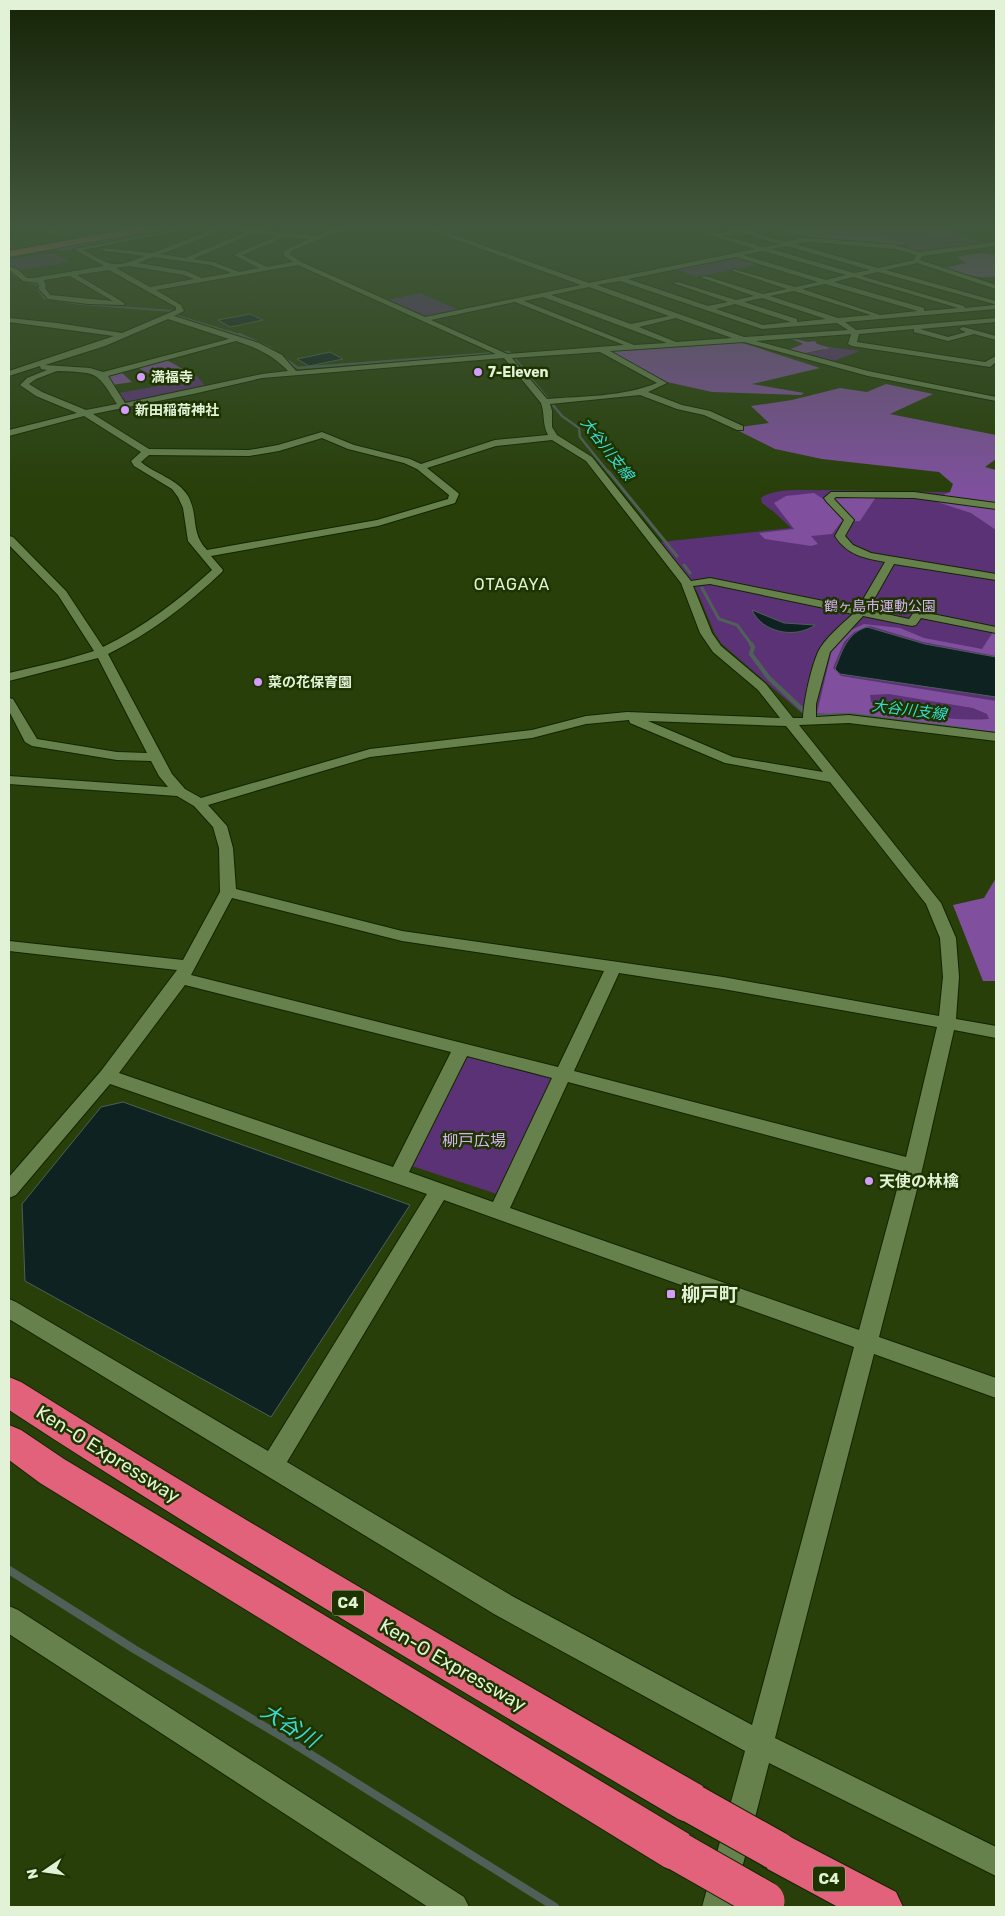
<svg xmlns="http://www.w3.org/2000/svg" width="1005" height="1916" font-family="Rubik,'Noto Sans JP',sans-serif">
	<rect width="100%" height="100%" fill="#283f0a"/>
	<!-- green -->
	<g fill="#5c3277">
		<path d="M904,227l33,10 24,-2 27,10 -64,7 -27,-5 11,-3 -36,-13z"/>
		<path d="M52,253l19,9 -52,8 -10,-4v-7z"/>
		<path d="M736,258l23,6 -61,13 -22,-7z"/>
		<path d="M420,293l39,17 -34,6 -38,-16z"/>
		<path d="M830,347l30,4 -29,11 -31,-8 21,-3z"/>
		<path d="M197,376l10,12 -81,14 -7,-9 66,-12 -1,-3z"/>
		<path d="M823,490l173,3v243l-192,-21 -82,-71 -7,-10 -18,-43 -36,-49 130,-14 -17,-16 -12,-9 -1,-5c15,-11 44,-7 62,-8z"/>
		<path d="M467,1057l85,21 -55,116 -85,-28z"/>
	</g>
	<!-- forest -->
	<g fill="#80509f" fill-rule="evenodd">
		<path d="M178,226h17l-134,25 -6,-3z"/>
		<path d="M796,226h152l1,4 11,5 -24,1 -32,-10 -33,5 35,13 -11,2 -70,-6 -40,-7z"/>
		<path d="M981,253l15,2v21c-18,4 -35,-3 -52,-8l22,-5 -10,-6z"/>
		<path d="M790,338l18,4 7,-1 2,3 14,4 -31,6 -12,-4 15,-6z"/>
		<path d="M740,342l80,26 -68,16 52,9 -3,2 -89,-3 -45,-10 -60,-32z"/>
		<path d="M165,359l23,13 -34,4 -16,-8 -16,5 10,9 -20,3 -7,-10z"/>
		<path d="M886,384l47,10 -43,20 106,21v24l-11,8 11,3v60l-25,-17 -40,-13 19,-8 3,-8 -14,-12 -117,-13 -47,-10 -42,-21 36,-5 -18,-17 41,-6 48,-12 27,4z"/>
		<path d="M814,493l12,8 14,-5 36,1 -16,24 -19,1 -9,12 -21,2 7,8 -7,2 -46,-7 -6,-6 35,-4 -20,-26 12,-7z"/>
		<path d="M864,624l36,4 24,10 58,11 11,-17h3v24l-73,-14 -53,-16 -16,6 -10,10 -11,26 8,8 155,25v31l-179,-19 15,-64 15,-17zM889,694l84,14 14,6 2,5c-41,3 -79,-6 -118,-17l-1,-7z"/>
		<path d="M996,878v103h-13l-30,-76 31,-7z"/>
	</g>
	<!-- water -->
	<g fill="#0e2221" stroke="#4e6057">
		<path d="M250,314l13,6 -33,7 -12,-7z"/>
		<path d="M330,352l13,7 -34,7 -12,-7z"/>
		<path d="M752,610l32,13 31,2c-19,14 -53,8 -63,-15z"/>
		<path d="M867,627l58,17 71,13v40l-156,-23 -5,-5c7,-18 12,-36 32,-42z"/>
		<path d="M123,1102l287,103 -139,212 -246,-136 -3,-77 79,-97z"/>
	</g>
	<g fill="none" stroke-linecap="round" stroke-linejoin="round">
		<!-- stream-far4 -->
		<path stroke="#4e6057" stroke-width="2" d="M9,271l8,6 23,9 -2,3 6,9 36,6 93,7 1,4 69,21"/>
		<!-- stream-far3 -->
		<path stroke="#4e6057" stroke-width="2.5" d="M239,334l31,14 28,20 211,-16 53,64 17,12 1,9 29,36"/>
		<!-- stream-far2 -->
		<g stroke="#4e6057" stroke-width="3">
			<path d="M608,471l69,85"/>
			<path d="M684,565l6,8"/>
			<path d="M702,588l17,31 18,6 15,20"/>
		</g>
		<!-- stream-far1 -->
		<g stroke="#4e6057" stroke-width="4.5">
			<path d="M751,644l2,3 -2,7 18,24 36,34"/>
			<path d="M818,716l33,-1 117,15"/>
		</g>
		<!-- stream -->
		<path stroke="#4e6057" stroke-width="8" d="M9,1570l125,79 157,93 264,165"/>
		<defs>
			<g id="minor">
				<path d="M33,226c8,0 13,4 20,5 11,1 29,-5 42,-5l-43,9z"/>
				<path d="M191,226h13l-121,24c29,16 29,19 62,6l-40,-5 -3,-2 1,-1 49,5 63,-24 -4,-1v-2l105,10 18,-7 36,-3 -35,7 -42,17 -4,4 12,8 124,55 156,-32 -162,-59h9l161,57 166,-34 -74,-23c12,0 22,6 34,7 9,1 18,-4 27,-4 21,3 41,19 58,8l95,8 24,7 77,-10v4l-74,10 -2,4 76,25v4l-79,-26 -31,7 110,31v8l-151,13 11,8 140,-12v4l-76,7 28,8 18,-5 -7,-3 4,-2 33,9v4l-22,-6 -26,7 -34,-9v-3l-55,5 -2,8 128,20 11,-6v6l-6,5 -138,-21 -4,-2 3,-10 -95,7 112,30 128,26v4l-128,-25 -124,-34 -134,9 57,32 -19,9 34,13 28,6 33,15v4h-6l-33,-15 -27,-6 -37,-14 -90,9 2,7v16l5,8 35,22 99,124 19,-3 148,30 27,-46c-21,-4 -38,-7 -50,-26l9,-16 -18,-19 -2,-3 7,-6h83l82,11v6l-82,-11 -78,-1 -2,2 20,21 -9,16 8,9 18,8 125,21v6l-102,-16 -26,46 41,9 5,-7 4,-1 78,16v6l-75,-15 -5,7 -4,1 -49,-10 -33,36 -14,52v13l33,-2 147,18v8l-147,-18 -50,2 142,178 15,35 3,39 -3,42 40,7v12l-42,-8 -31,136 -44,171 117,41v20l-122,-44 -99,384 221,109v29l-227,-113 -37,144h-30l43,-156 -251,-137 -485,-295v-20l7,3 252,149 159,-257 -317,-110 -94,111 -7,3v-21l92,-106 76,-101 -168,-19v-10l174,19 37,-68 -1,-44 -6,-21 -19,-21 -17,-10 -168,-12v-8l159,11 -9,-11 -8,-15 -34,-1 -85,-14 -7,-4 -16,-31v-13l4,1 24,40 80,13 30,1 -49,-95 -89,23v-8l55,-13 30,-9 -36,-56 -49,-50v-9l4,1 53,54 37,56c41,-20 76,-47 109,-77l-24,-29 -5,-33 -5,-11 -6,-8 -38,-23 -3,-5 10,-9 -57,-36 -75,20v-6l68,-17 -41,-17 -16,-11 7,-7 20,-8 -6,-1 -1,-3 -31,10v-5l105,-35 -105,-14v-4l48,5 65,10 54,-23v-3l-67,-37 -32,5 44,26 4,3 -2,1 -35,-1 -40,-5 -10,-11 1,-2 -1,-3 -15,-2 -14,-11v-4l8,3 10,9h6l71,-12 -30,-17zM223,230l23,2 -61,26 -24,-4zM254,233l23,3 -43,19 25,13 -20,4 -25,-10 -21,-3zM741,233l39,11 -17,3 -39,-11zM285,237l24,2 -25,12v5l9,6 -26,5 -25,-12zM808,242l87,7 21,6 -2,5 -36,8 -83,-24zM787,246l83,24 -16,3 -83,-24zM763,251l83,24 -20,5 -83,-25zM153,257l58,8 20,8 -29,5 -16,-7 -48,-8zM736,257l82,25 -23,5 -62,-18v2l54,18 -24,5 -58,-18 -5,1 54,19 -18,4 -58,-18 -5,1 55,19 -20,4 -80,-27zM298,265l198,89 -200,17 -14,-16 -23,-12 -85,-27 10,-5 -3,-6 -25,-15zM130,266l54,9 10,4 -44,8 -34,-19zM878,272l116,32 1,1 -30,3 -1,-2 -103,-30zM70,276l43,25 -63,-6 -5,-7 1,-2 -2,-6zM853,277l105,31 -34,3v-3l-90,-26zM620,281l142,48 75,-6 11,7 -104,7 -147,-52zM825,284l93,27 -38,4 -78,-26zM589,287l80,29 -38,8 -80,-29zM794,291l77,24 -33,3 -68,-22zM543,297l124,46 -33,2 -110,-44zM762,298l64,21 -29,3v-3l-53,-17zM515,302l109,43 -117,9 -76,-34zM735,304l56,18 -28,3 -47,-16zM676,318l56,20 -56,4 -37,-15zM168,319l61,20 -126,33 -13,-4 -45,-3 60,-19zM236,341c21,7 37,14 52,30l-26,3 -137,29 -17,-27zM600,352l57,31c-35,14 -73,13 -110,16l-35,-41zM504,358l37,45c4,11 1,21 7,32l-53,5 -74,24 -11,-5 -56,-14 -32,-13 -44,13 -29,5 -100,-1 -56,-35 100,-20 69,-16zM57,371c40,2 39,-1 60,33l-31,6 -44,-18 -13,-8 7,-5zM322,438l26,11 56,14 13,6 32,26 -1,4 -71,21 -170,30c-17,-18 -8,-34 -19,-54 -10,-17 -33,-22 -47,-34l8,-7 100,1 30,-5zM552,440l34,21 95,122 19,50 13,19 45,38 22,28 -153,-6 -41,4 -54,14 -162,19 -169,49 -16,-9 -13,-15 -64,-120c43,-21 79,-49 114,-82l1,-2 -12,-14 167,-30 77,-23 4,-9 -2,-2 -30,-24 69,-22zM710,584l143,30c-12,11 -28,24 -35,38 -7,16 -14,48 -15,66h-10l-27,-34 -45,-38 -9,-13 -19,-47zM629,720l1,3 95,40 105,19 96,122 14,34 3,39 -4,39 -216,-39 -321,-46 -166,-42 -3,-41 -6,-22 -19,-21 162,-48 162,-19 54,-14zM648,721l138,5 37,46 -90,-15zM232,898l170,43 202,30 -46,96 -367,-92zM619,973l104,16 214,38 -31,130 -332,-86zM185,985l266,67 -58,115 -274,-94zM467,1056l85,22 -59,124 -84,-30zM568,1082l334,89 -43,159 -349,-122zM444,1200l410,147 -102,378 -240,-129 -225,-134z"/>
				<path d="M9,1606l9,4 446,287 5,10h-41l-419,-273z"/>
			</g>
			<g id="highway">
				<path d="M147,226h19l-4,3 -153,28v-6z"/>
				<path d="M9,1377l12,5c225,141 456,275 687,407l6,15 -6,15 -15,6 -15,-6c-225,-133 -450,-266 -669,-409z"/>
				<path d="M9,1425l12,5 43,29 630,378 6,15 -6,15 -15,6 -15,-6 -624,-384 -31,-23z"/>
				<path d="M777,1830l119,62 7,15h-65l-76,-41 -6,-15 6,-15z"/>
			</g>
		</defs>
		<!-- minor casing -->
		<use href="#minor" stroke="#132400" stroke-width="2"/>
		<!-- highway casing -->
		<use href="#highway" stroke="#132400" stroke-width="2"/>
		<!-- minor -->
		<use href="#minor" fill="#67814d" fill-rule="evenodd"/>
		<!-- highway -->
		<use href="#highway" fill="#e3627b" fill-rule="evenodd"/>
		<defs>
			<g id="highway-bridge">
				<path d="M693,1804l84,47"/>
				<path d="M679,1852l86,49"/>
			</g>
		</defs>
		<!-- highway-bridge casing -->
		<use href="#highway-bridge" stroke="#132400" stroke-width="41" stroke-linecap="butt"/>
		<!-- highway-bridge -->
		<use href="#highway-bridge" stroke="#e3627b" stroke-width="39"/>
	</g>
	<!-- sky -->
	<linearGradient id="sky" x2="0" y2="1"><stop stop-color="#162306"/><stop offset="0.46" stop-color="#42583e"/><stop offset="1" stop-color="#42583e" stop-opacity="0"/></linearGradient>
	<rect width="1005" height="494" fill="url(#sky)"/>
	<!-- markers -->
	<g fill="#d49cfb" stroke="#1e3400" stroke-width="2">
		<circle cx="478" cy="372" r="5"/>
		<circle cx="141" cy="377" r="5"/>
		<circle cx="125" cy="410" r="5"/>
		<circle cx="258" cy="682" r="5"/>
		<circle cx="869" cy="1181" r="5"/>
		<rect x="666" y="1289" width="10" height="10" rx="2.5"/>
	</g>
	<g text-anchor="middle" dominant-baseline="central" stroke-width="5" stroke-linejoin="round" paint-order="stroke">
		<!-- far-poi labels -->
		<g font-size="14" font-weight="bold" fill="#e2f2d6" stroke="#1e3400" text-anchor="start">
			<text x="488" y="372">7-Eleven</text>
			<text x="151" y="377">満福寺</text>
			<text x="135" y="410">新田稲荷神社</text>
			<text x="268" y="682">菜の花保育園</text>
		</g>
		<!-- far-park labels -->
		<g font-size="14" fill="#d7b2f1" stroke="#1e3400">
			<text x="880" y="606">鶴ヶ島市運動公園</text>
		</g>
		<!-- far-water labels -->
		<g font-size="15" font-style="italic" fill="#39dbd4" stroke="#1e3400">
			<text transform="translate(607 449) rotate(52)">大谷川支線</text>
			<text transform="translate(909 710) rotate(7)">大谷川支線</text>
		</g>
		<!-- shield labels -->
		<g fill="#1e3400" stroke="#a7b996" stroke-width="1">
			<rect x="332" y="1590.5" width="32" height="25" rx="4"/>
			<rect x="813" y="1866.5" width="32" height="25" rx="4"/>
		</g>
		<g font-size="15" font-weight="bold" fill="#e2f2d6">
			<text x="348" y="1603">C4</text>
			<text x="829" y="1879">C4</text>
		</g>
		<!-- far-quarter labels -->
		<g font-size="16" letter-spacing="1" fill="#e2f2d6" stroke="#1e3400">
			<text x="512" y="584">OTAGAYA</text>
		</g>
		<!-- park labels -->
		<g font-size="16" fill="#d7b2f1" stroke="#1e3400">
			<text x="474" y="1140">柳戸広場</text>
		</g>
		<!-- poi labels -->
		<g font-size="16" font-weight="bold" fill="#e2f2d6" stroke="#1e3400" text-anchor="start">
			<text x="879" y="1181">天使の林檎</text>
		</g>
		<!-- near-poi labels -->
		<g font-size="19" font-weight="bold" fill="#e2f2d6" stroke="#1e3400" text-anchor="start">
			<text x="681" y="1294">柳戸町</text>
		</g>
		<!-- near-street labels -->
		<g font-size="19" fill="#e2f2d6" stroke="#1e3400">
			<text transform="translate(108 1454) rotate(32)">Ken-O Expressway</text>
			<text transform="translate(453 1665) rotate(30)">Ken-O Expressway</text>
		</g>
		<!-- near-water labels -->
		<g font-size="21" font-style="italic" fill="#39dbd4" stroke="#1e3400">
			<text transform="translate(290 1725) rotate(32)">大谷川</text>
		</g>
	</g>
	<!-- border -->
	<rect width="1005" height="1916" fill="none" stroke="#e2f2d6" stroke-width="20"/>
	<!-- north arrow -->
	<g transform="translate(45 1871) rotate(257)" stroke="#1e3400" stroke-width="4" paint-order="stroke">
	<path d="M0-4L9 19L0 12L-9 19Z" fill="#e2f2d6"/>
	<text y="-8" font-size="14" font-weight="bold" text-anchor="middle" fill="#e2f2d6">N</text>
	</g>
</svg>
